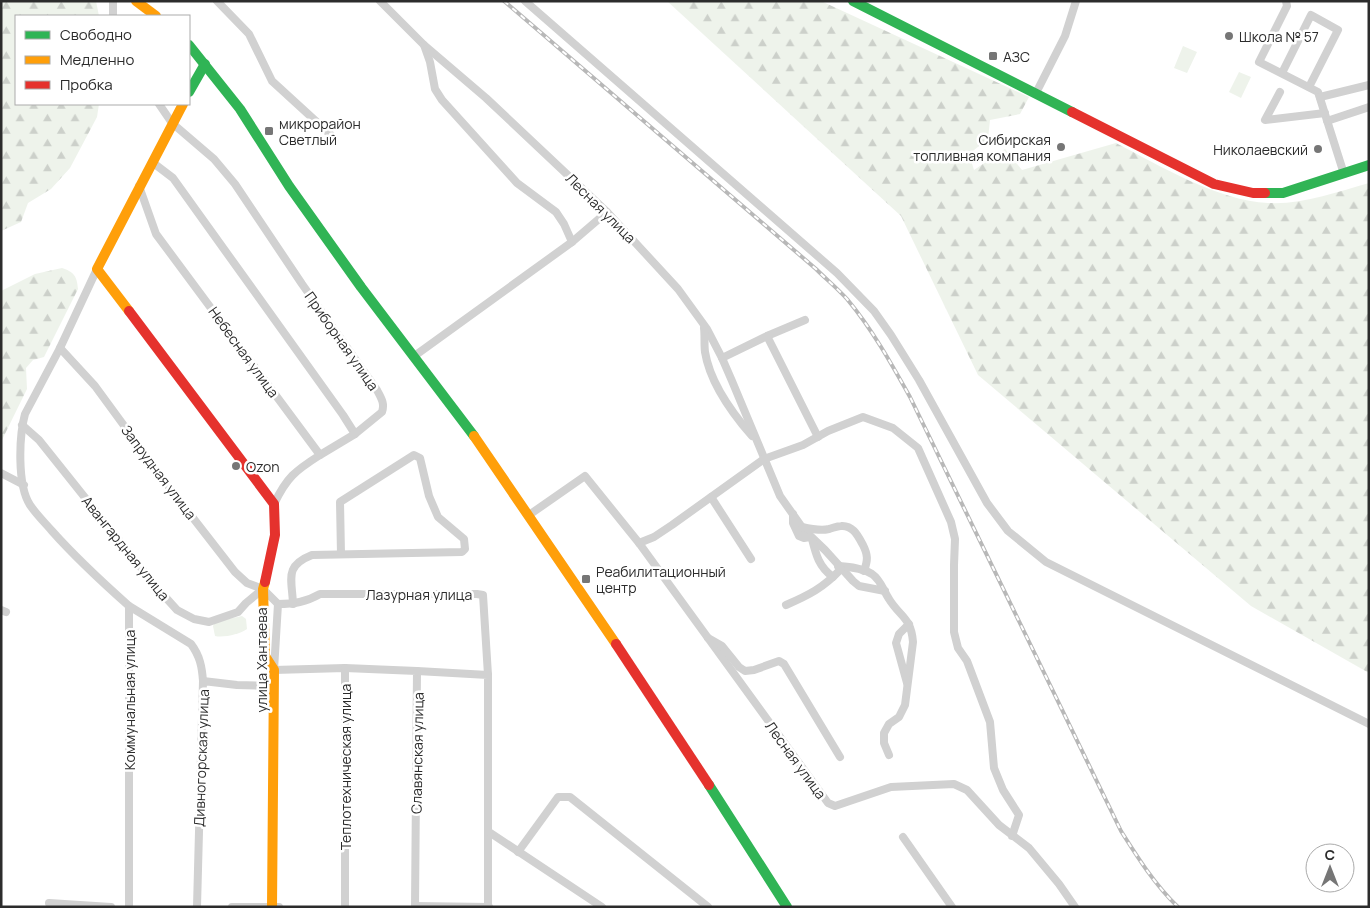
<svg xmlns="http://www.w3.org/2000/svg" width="1370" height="908" font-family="Manrope,sans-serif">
	<defs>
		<pattern id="forest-firs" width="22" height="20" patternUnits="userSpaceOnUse" patternTransform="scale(1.25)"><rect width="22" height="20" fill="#eef3eb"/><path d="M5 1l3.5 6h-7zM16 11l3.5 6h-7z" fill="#ccd0ca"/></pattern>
	</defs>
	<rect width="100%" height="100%" fill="#fff"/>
	<!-- forest -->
	<g fill="url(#forest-firs)">
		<path d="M1,1h95l3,15h-83v88h83l-2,13 -27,51 -19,21 -23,14 -7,19 -20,9z"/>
		<path d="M667,1h154l208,96 -9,17 -30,6 -2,19 -19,15 5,16 31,-21 17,21 94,-27c44,23 103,58 152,60 33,2 69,-11 101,-20v490l-118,-67 -273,-231 -77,-159z"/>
		<path d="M62,268c12,4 15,8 16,21l-34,68 -11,3 -7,8 1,21 -26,53v-151l34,-17z"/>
	</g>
	<!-- park -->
	<g fill="#eef3eb">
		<path d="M1183,46l14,6 -10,21 -13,-5z"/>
		<path d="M1239,72l12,5 -10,21 -12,-6z"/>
		<path d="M242,616l4,3 1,10c-7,5 -23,9 -32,7l-2,-10 2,-4z"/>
	</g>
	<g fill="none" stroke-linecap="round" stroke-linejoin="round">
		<!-- street -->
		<g stroke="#d1d1d1" stroke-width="8">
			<path d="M113,1v15"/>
			<path d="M217,1l32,33 23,47 59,54"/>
			<path d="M380,1l44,44 62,53 121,114 71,77 29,40 15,29 10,23 48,115 24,34 21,20 28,31 6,5 26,5"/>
			<path d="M525,1l312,272 37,38 17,24 28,45 68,123 21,28 38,31 323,162"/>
			<path d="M1286,1l1,5 -28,56 59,30 26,82"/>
			<path d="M424,45l6,17 5,27 7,11 75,83 39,29 8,12 8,18"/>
			<path d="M1282,73l29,-58 27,15 -29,57"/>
			<path d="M1280,92l-15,28 60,-7"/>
			<path d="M1036,93l29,-57 11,-35"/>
			<path d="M1320,97l49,-12"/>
			<path d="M1327,121l42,-14"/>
			<path d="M152,162l21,16 170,237 12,19 27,-22c3,-9 -1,-14 -5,-22l-75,-106 -67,-100 -21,-25 -42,-36 -13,-19"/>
			<path d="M139,186l17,48 164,221c-25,16 -33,22 -46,49"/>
			<path d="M97,269l-37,79 -35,66c-6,22 -8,71 5,91 6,9 15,18 22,26 24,27 50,51 77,75"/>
			<path d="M704,328c1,8 0,16 1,24 5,31 27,61 47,84"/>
			<path d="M767,336l51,101"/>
			<path d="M60,348l35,38 74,101 66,85 12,11 16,6 15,15 -4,66 71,-2v239"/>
			<path d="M413,357l159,-115 35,-30"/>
			<path d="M722,358l45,-22 38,-16"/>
			<path d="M22,425l17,15 119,149 19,21 17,9 15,3 29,-10 8,-9 17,-14"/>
			<path d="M320,455l35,-21"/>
			<path d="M1,473l23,12"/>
			<path d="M711,497l40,62"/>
			<path d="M793,514v9l6,13 5,2 6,-1"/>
			<path d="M529,515l56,-39 54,67 189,260 7,3 56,-19 63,-3 13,6 32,35 30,23 30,36 16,23"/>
			<path d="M802,527c9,2 18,4 27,2 4,-1 8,-3 12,-3 12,-1 17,10 22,19 5,10 5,15 1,26"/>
			<path d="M812,539c4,16 7,28 21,38"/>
			<path d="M639,543l15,-6 18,-12 92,-66 39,-14 25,-14 35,-14 30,11 25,20 33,74 4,17 -1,26v67l4,16 9,13 23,61 4,46 9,22 16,25 -7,21"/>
			<path d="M838,566c11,1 24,2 34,8 9,6 11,16 17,25 11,18 22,18 24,43l-8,63 -6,12 -10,7 -5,9v10l5,12"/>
			<path d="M278,604c16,0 28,-2 42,-10h157l6,1 5,80"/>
			<path d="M293,604c-1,-25 -9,-38 19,-49l150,-3 3,-3 -1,-10 -26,-22 -9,-21 -9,-38 -6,-3 -74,47 1,52"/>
			<path d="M786,605c23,-10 37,-17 55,-36"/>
			<path d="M1,610l5,2"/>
			<path d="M708,638l14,8 17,21 6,4 9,-1 25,-9 5,3 56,93"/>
			<path d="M345,668l72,3 -2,236"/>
			<path d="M417,671l71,4v232"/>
			<path d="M907,683l-11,-40 3,-9 10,-10"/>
			<path d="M489,832l113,75"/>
			<path d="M903,837l49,70"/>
			<path d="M518,852l40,-55h12l138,110"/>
			<path d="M49,903l62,4"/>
			<path d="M415,906l74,1"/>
			<path d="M129,907v-301l62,38c9,12 11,23 12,37"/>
			<path d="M197,907l6,-226 34,4 37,1"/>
			<path d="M232,907h47"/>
		</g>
		<!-- fast -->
		<g stroke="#30b455" stroke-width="10">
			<path d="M853,1l219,111"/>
			<path d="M189,45l51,64 49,77 72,101 113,149"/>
			<path d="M189,92l16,-28"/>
			<path d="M1265,193h18l86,-28"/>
			<path d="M709,785l78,122"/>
		</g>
		<!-- slow -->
		<g stroke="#ff9f0a" stroke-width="10">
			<path d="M136,1l20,15"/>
			<path d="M129,311l-32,-42 86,-165"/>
			<path d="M474,436l142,208"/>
			<path d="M265,582l-2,7 2,67 9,14 -2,237"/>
		</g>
		<!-- jam -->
		<g stroke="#e5322d" stroke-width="10">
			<path d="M1072,112l142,72 39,9h12"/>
			<path d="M129,311l145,193 1,31 -10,47"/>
			<path d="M616,644l93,141"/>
		</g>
		<defs>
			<path id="rail" d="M504,1l312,268c10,10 21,19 31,30 25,30 44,64 63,98l211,434c17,27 34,54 57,76"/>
		</defs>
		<!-- rail casing -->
		<use href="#rail" stroke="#b8b8b8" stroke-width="4"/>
		<!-- rail -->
		<use href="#rail" stroke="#fff" stroke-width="2" stroke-dasharray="5.5" stroke-linecap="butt"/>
	</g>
	<!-- markers -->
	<g fill="#767676" stroke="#fff" stroke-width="2">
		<circle cx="1229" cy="36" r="5"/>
		<rect x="988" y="51" width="10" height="10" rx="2.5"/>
		<rect x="264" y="126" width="10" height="10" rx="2.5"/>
		<circle cx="1061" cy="147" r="5"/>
		<circle cx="1318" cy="149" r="5"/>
		<circle cx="236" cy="466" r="5"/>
		<rect x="581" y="574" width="10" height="10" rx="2.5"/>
	</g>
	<g text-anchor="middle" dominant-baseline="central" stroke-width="5" stroke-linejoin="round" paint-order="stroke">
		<!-- poi labels -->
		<g font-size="14" fill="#2c2c2c" stroke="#fff" text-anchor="start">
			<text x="1239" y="36">Школа № 57</text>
			<text x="1003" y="56">АЗС</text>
			<text x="279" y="123">микрорайон<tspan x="279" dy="16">Светлый</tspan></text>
			<text x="1051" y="139" text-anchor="end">Сибирская<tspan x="1051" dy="16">топливная компания</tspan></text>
			<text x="1308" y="149" text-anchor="end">Николаевский</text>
			<text x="246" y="466">Ozon</text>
			<text x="596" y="571">Реабилитационный<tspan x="596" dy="16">центр</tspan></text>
		</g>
		<!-- street labels -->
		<g font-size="14" fill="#2c2c2c" stroke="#fff">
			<text transform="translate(601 208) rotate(45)">Лесная улица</text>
			<text transform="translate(342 341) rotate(55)">Приборная улица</text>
			<text transform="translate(244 352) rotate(54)">Небесная улица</text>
			<text transform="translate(159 472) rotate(53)">Запрудная улица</text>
			<text transform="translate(126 548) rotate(51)">Авангардная улица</text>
			<text x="419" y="594">Лазурная улица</text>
			<text transform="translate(261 660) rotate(-90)">улица Хантаева</text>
			<text transform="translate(129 700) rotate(-90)">Коммунальная улица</text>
			<text transform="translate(417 753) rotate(-89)">Славянская улица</text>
			<text transform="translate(201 758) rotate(-88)">Дивногорская улица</text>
			<text transform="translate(796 760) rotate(54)">Лесная улица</text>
			<text transform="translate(345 767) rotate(-90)">Теплотехническая улица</text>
		</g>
	</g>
	<!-- border -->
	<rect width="1370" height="908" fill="none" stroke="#2c2c2c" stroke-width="5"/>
	<!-- legend -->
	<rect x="15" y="15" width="175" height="90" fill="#ffffff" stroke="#ababab"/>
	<rect x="25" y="31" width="25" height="8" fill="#30b455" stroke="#ababab"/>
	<text x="60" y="40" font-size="15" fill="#2c2c2c">Свободно</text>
	<rect x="25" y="56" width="25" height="8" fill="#ff9f0a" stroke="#ababab"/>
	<text x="60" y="65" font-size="15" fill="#2c2c2c">Медленно</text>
	<rect x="25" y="81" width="25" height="8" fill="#e5322d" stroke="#ababab"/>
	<text x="60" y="90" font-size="15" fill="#2c2c2c">Пробка</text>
	<!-- north arrow -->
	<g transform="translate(1330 868)"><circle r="24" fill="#ffffff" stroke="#ababab"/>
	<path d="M0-4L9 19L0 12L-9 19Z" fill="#767676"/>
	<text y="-8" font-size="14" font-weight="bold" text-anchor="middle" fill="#2c2c2c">С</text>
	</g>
</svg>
